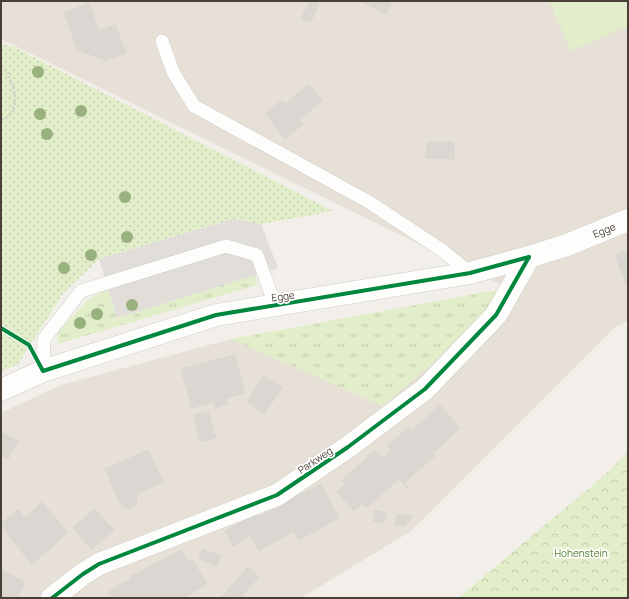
<svg xmlns="http://www.w3.org/2000/svg" width="629" height="599" font-family="Manrope,sans-serif">
	<defs>
		<pattern id="grass-tufts" width="24" height="20" patternUnits="userSpaceOnUse"><rect width="24" height="20" fill="#e2edc9"/><path d="M3 7l-1-3M5 7V3M7 7l1-3M15 17l-1-3M17 17v-4M19 17l1-3" fill="none" stroke="#c3ccad"/></pattern>
		<pattern id="forest-crowns" width="20" height="18" patternUnits="userSpaceOnUse"><rect width="20" height="18" fill="#e2edc9"/><path d="M2 6a3 3 0 1 1 6 0M12 15a3 3 0 1 1 6 0" fill="none" stroke="#c3ccad"/></pattern>
		<pattern id="park-dots" width="8" height="8" patternUnits="userSpaceOnUse"><rect width="8" height="8" fill="#e2edc9"/><path d="M2 2h.1M6 6h.1" fill="none" stroke="#c3ccad" stroke-width="1.8" stroke-linecap="round"/></pattern>
	</defs>
	<rect width="100%" height="100%" fill="#f2efea"/>
	<!-- residential -->
	<path fill="#e6e0d7" d="M1,1h627v320l-13,6 -204,204 -110,67h-300v-185l60,-28 170,-46 152,67 125,-118 -507,-249z"/>
	<!-- grass -->
	<g fill="url(#grass-tufts)">
		<path d="M255,275l2,10 -199,59v-12l31,-33 19,-10 9,29z"/>
		<path d="M508,288l-63,64 -62,54 -152,-67z"/>
	</g>
	<!-- forest -->
	<path fill="url(#forest-crowns)" d="M628,452v146h-170l142,-119z"/>
	<!-- park -->
	<path fill="url(#park-dots)" d="M1,44l13,3 319,164 -72,13 -28,-5 -134,40 -36,34 -45,71 -17,8z"/>
	<!-- pitch -->
	<path fill="#e2edc9" d="M549,1h79v25l-57,25z"/>
	<!-- parking -->
	<path fill="#e1deda" d="M233,219l28,5 17,44 -161,50 -18,-59z"/>
	<!-- building -->
	<g fill="#dad6d1" stroke="#dad6d0">
		<path d="M310,1l9,3 -9,19 -9,-4z"/>
		<path d="M361,1h25l5,3 -5,10z"/>
		<path d="M89,3l10,28 16,-6 11,28 -21,7 -27,-10 -14,-37z"/>
		<path d="M309,84l13,17 -23,19 4,4 -18,15 -19,-25 16,-14 3,4z"/>
		<path d="M427,142h27v17l-28,-1z"/>
		<path d="M628,250v39l-13,-34z"/>
		<path d="M235,355l10,38 -19,5 2,6 -13,4 -1,-6 -22,6 -11,-39z"/>
		<path d="M264,376l18,12 -18,26 -17,-13z"/>
		<path d="M440,405l20,23 -24,22 -21,-22z"/>
		<path d="M208,411l8,27 -16,4 -7,-27z"/>
		<path d="M409,427l4,3 2,-2 21,22 -3,3 2,3 -31,27 5,5 -1,1 -34,-39 8,8 9,-8 -4,-4z"/>
		<path d="M1,432l17,9 -10,18 -7,-4z"/>
		<path d="M148,450l15,32 -27,12 1,6 -2,6 -7,2 -4,-1 -5,-6 -14,-32z"/>
		<path d="M374,451l25,28 -33,29 -4,-4 -8,7 -17,-19 8,-8 -3,-4z"/>
		<path d="M321,484l18,34 -40,22 -21,-38 18,-10 3,4z"/>
		<path d="M42,502l26,31 -36,31 -25,-30h1l-7,-10 17,-14 7,8z"/>
		<path d="M280,506l15,25 -36,20 -15,-26z"/>
		<path d="M94,509l20,21 -23,19 -18,-21z"/>
		<path d="M375,510l11,3 -2,10 -11,-2z"/>
		<path d="M257,513l2,4 -15,8 7,10 -18,11 -8,-15z"/>
		<path d="M397,514l16,2 -8,10 -10,-1z"/>
		<path d="M203,549l18,7 -4,10 -18,-7z"/>
		<path d="M181,550l7,12 4,-2 15,24 -23,14h-42l-12,-21z"/>
		<path d="M248,567l11,10 -19,21h-19z"/>
		<path d="M3,571l22,11 -8,16h-16v-21z"/>
		<path d="M131,578l11,20h-15l-10,-12z"/>
		<path d="M117,586l10,12h-14l-5,-5z"/>
	</g>
	<g fill="none" stroke-linecap="round" stroke-linejoin="round">
		<defs>
			<g id="service">
				<path d="M162,41l11,31 21,34 175,96 74,49 27,22"/>
				<path d="M43,371l1,-32 37,-48 145,-45 31,9 18,50"/>
			</g>
			<g id="minor">
				<path d="M1,390l42,-19 173,-56 254,-42 59,-16 38,-12 61,-25"/>
				<path d="M52,598l31,-24 16,-10 178,-69 71,-48 77,-58 71,-74 33,-58"/>
			</g>
		</defs>
		<!-- service casing -->
		<use href="#service" stroke="#d0cdc8" stroke-width="14"/>
		<!-- minor casing -->
		<use href="#minor" stroke="#d0cdc8" stroke-width="23"/>
		<!-- path -->
		<path stroke="#d2cfca" stroke-width="2.5" stroke-dasharray="2 2" stroke-linecap="butt" d="M1,68l6,3c5,13 13,28 4,42 -2,3 -7,6 -10,7"/>
		<!-- service -->
		<use href="#service" stroke="#fdfdfc" stroke-width="13"/>
		<!-- minor -->
		<use href="#minor" stroke="#fdfdfc" stroke-width="22"/>
		<defs>
			<g id="cycleway">
				<path d="M1,328l28,17 14,26 173,-56 254,-42 59,-16"/>
				<path d="M52,598l31,-24 16,-10 178,-69 71,-48 77,-58 71,-74 33,-58"/>
			</g>
		</defs>
		<!-- cycleway casing -->
		<use href="#cycleway" stroke="#fff" stroke-width="6"/>
		<!-- cycleway -->
		<use href="#cycleway" stroke="#00873e" stroke-width="4"/>
	</g>
	<!-- trees -->
	<g fill="#98b17e">
		<circle cx="38" cy="72" r="6"/>
		<circle cx="81" cy="111" r="6"/>
		<circle cx="40" cy="114" r="6"/>
		<circle cx="47" cy="134" r="6"/>
		<circle cx="125" cy="197" r="6"/>
		<circle cx="127" cy="237" r="6"/>
		<circle cx="91" cy="255" r="6"/>
		<circle cx="64" cy="268" r="6"/>
		<circle cx="132" cy="305" r="6"/>
		<circle cx="97" cy="314" r="6"/>
		<circle cx="80" cy="323" r="6"/>
	</g>
	<g text-anchor="middle" dominant-baseline="central" stroke-width="3.5" stroke-linejoin="round" paint-order="stroke">
		<!-- street labels -->
		<g font-size="10" fill="#484036" stroke="#fff">
			<text transform="translate(604 230) rotate(-22)">Egge</text>
			<text transform="translate(283 296) rotate(-8)">Egge</text>
			<text transform="translate(315 460) rotate(-34)">Parkweg</text>
		</g>
		<!-- park labels -->
		<g font-size="10" fill="#4e7e25" stroke="#fff">
			<text x="581" y="553">Hohenstein</text>
		</g>
	</g>
	<!-- border -->
	<rect width="629" height="599" fill="none" stroke="#484036" stroke-width="4"/>
</svg>
